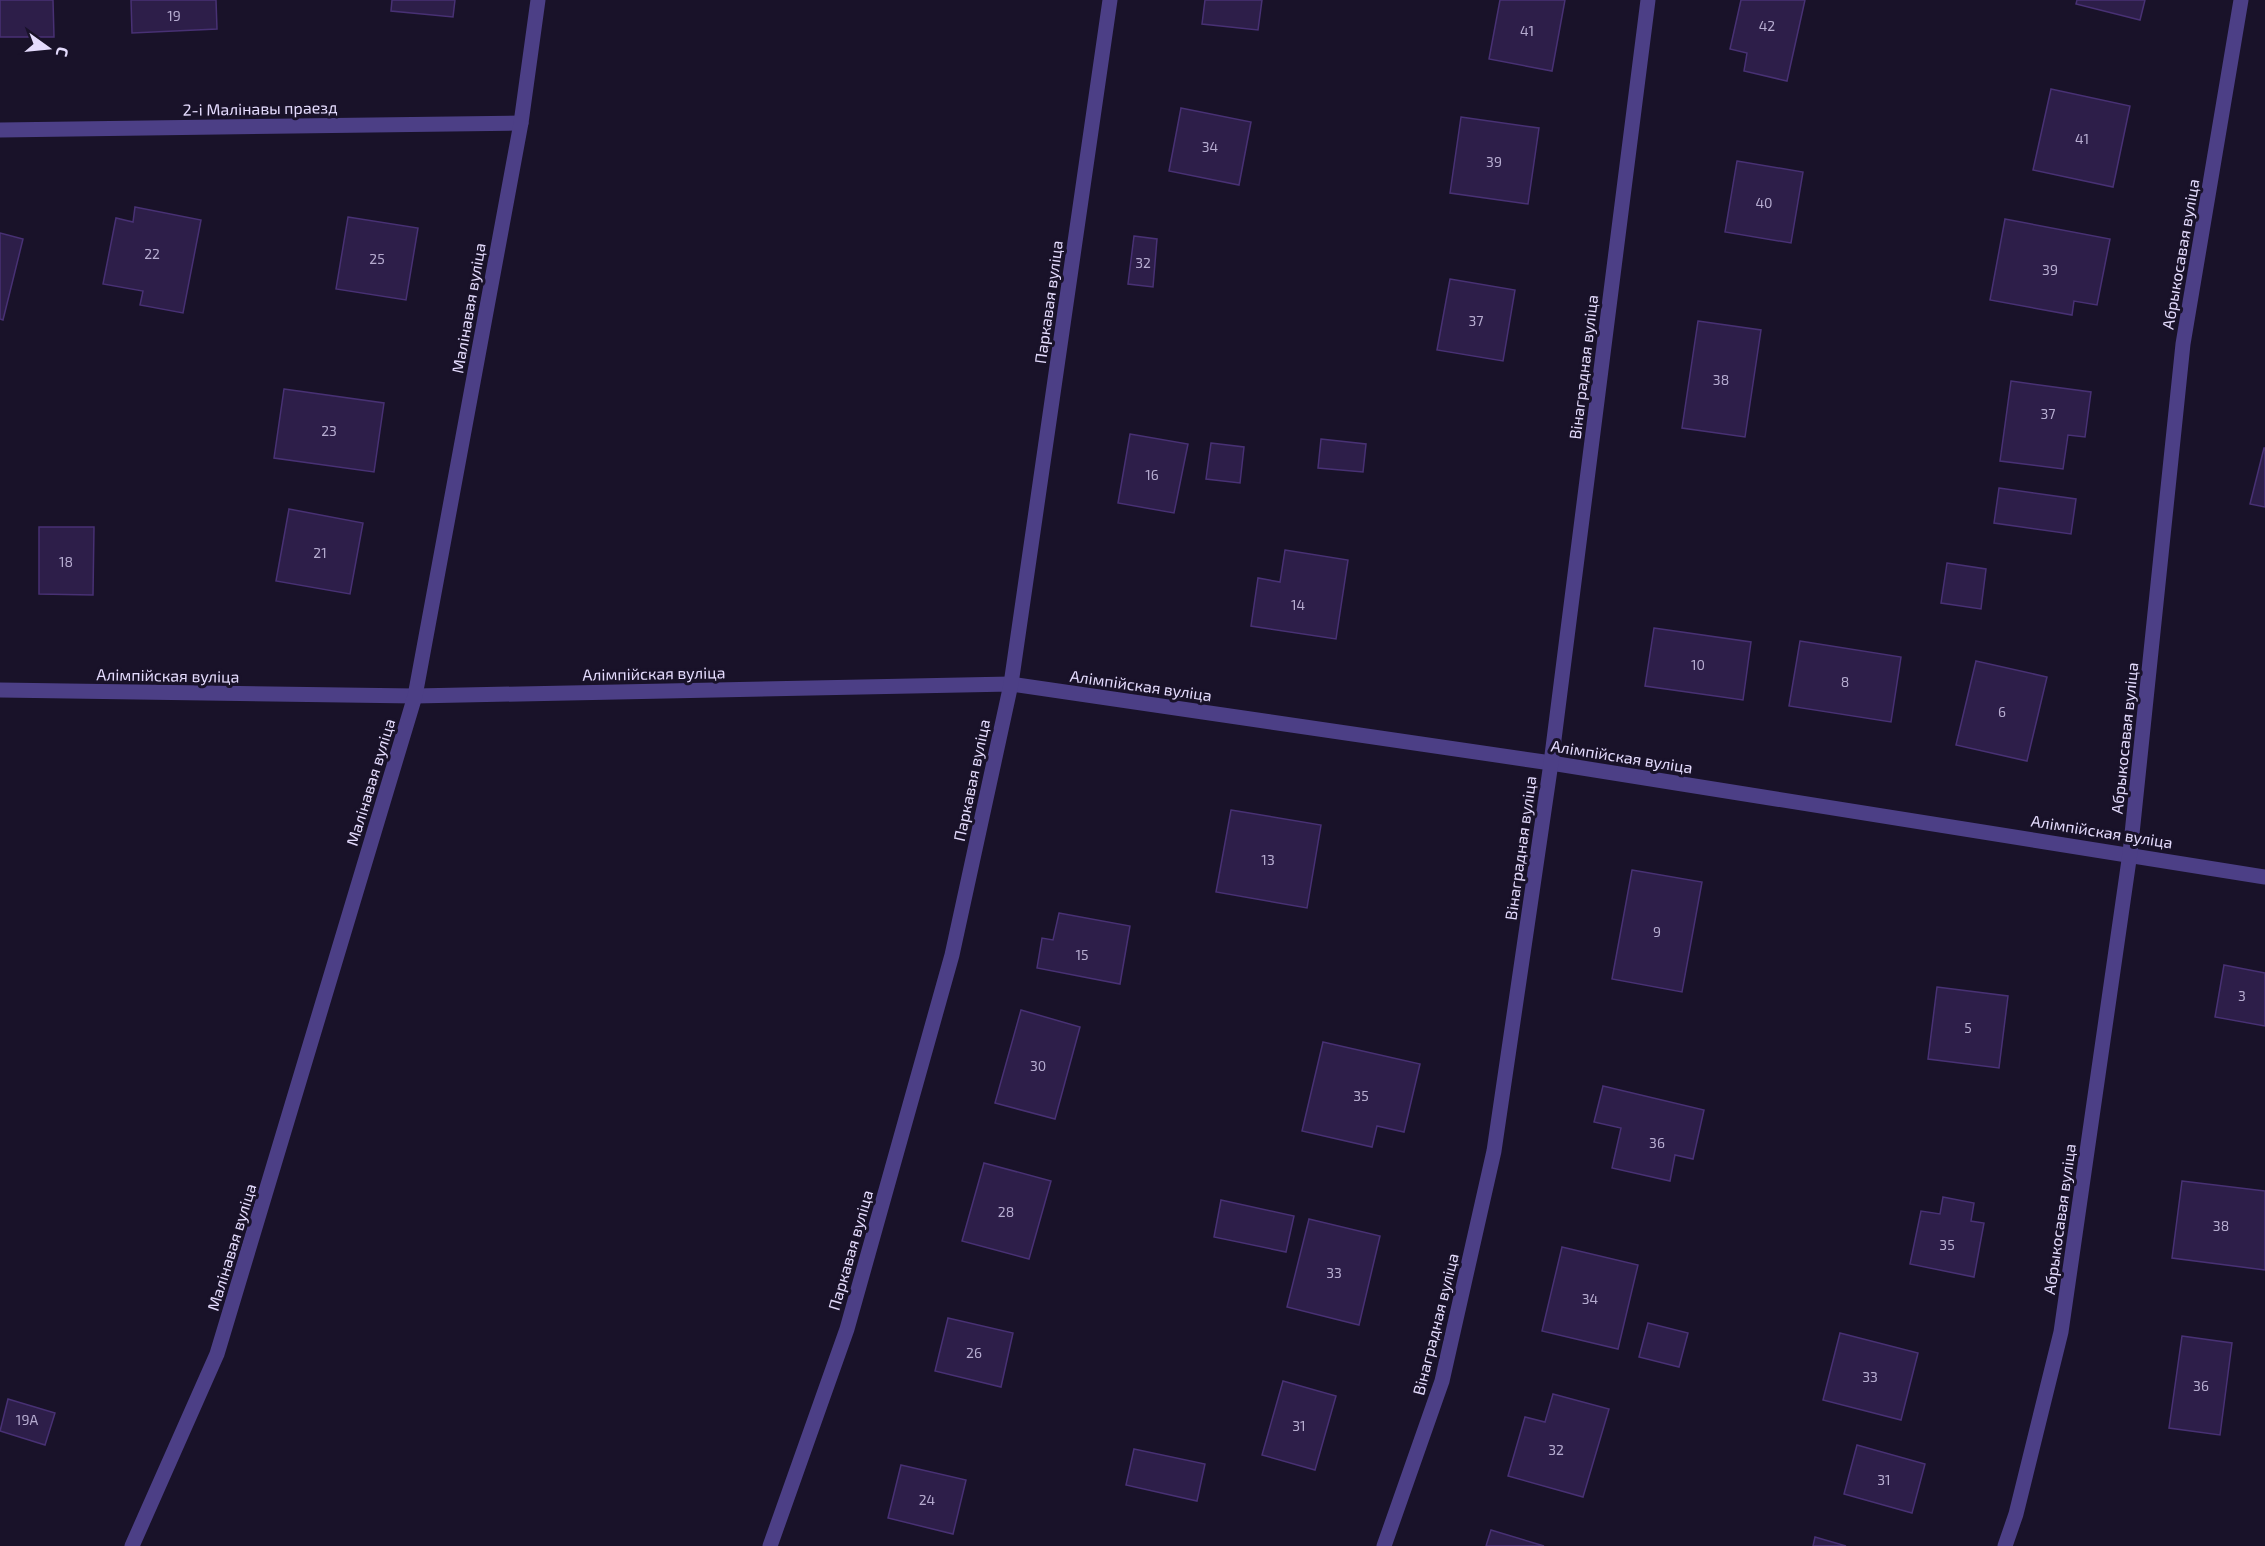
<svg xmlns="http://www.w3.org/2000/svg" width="2265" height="1546" font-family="'Exo 2',sans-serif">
	<rect width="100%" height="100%" fill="#191229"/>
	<!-- building -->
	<g fill="#2d1e49" stroke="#483174" stroke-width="1.5">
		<path d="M0,0h53l1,37h-54z"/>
		<path d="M131,0h85l1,29 -85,4z"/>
		<path d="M392,0h63l-2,17 -62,-6z"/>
		<path d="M1205,0h57l-4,30 -56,-6z"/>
		<path d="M1500,0h65l-13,71 -63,-12z"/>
		<path d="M1741,0h64l-18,81 -43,-10 3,-18 -17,-4z"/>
		<path d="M2077,0h68l-5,20 -64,-16z"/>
		<path d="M2051,89l79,17 -17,81 -80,-17z"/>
		<path d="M1181,108l70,14 -12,63 -70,-14z"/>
		<path d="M1461,117l78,11 -11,76 -78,-11z"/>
		<path d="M1737,161l66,11 -12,71 -66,-11z"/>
		<path d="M135,207l66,13 -18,93 -43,-8 3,-14 -40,-7 13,-66 17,4z"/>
		<path d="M348,217l70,11 -12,72 -70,-11z"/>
		<path d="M2005,219l105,20 -13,66 -23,-4 -2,14 -82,-15z"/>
		<path d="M0,233l23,6 -20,81 -3,-1z"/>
		<path d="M1134,236l23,3 -4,48 -25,-3z"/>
		<path d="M1450,279l65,11 -12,71 -66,-11z"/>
		<path d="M1698,321l63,9 -16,107 -63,-9z"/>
		<path d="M2011,381l80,11 -6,45 -17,-2 -5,34 -63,-8z"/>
		<path d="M284,389l100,14 -10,69 -100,-14z"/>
		<path d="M1130,434l58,10 -14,69 -56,-10z"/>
		<path d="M1321,439l45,5 -3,28 -45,-4z"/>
		<path d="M1211,443l33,4 -4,36 -34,-4z"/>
		<path d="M2264,448h1v59l-15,-3z"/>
		<path d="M1999,488l77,11 -5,35 -77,-11z"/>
		<path d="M289,509l74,14 -13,71 -74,-13z"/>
		<path d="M39,527h55l-1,68 -54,-1z"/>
		<path d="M1285,550l63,10 -12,79 -85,-13 7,-48 22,4z"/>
		<path d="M1947,563l39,6 -5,40 -40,-6z"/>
		<path d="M1654,628l97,14 -8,58 -98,-14z"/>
		<path d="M1800,641l101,16 -10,65 -102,-16z"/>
		<path d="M1976,661l71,16 -20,84 -71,-16z"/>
		<path d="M1231,810l90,15 -14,83 -91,-16z"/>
		<path d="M1632,870l70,12 -20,110 -70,-13z"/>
		<path d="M1059,913l71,13 -10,58 -83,-16 5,-30 11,2z"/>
		<path d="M2224,965l41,8v53l-50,-9z"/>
		<path d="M1937,987l71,9 -9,72 -71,-9z"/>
		<path d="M1021,1010l59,17 -25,92 -60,-16z"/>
		<path d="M1323,1042l97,22 -16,68 -27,-6 -5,21 -70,-16z"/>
		<path d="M1603,1086l101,24 -11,49 -18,-4 -5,26 -58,-13 9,-40 -27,-6z"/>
		<path d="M984,1163l67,18 -22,78 -67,-18z"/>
		<path d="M2182,1181l83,10v79l-93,-12z"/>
		<path d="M1943,1197l31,6 -3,18 13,2 -10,54 -64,-13 11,-53 19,3z"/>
		<path d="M1221,1200l73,16 -8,36 -72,-15z"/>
		<path d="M1309,1219l71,17 -21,89 -72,-18z"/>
		<path d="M1562,1247l76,18 -20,84 -76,-18z"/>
		<path d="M948,1318l65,15 -12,54 -66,-16z"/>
		<path d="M1648,1323l40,10 -9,34 -40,-10z"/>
		<path d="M1840,1333l78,20 -17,67 -78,-20z"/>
		<path d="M2182,1336l50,7 -12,92 -51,-7z"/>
		<path d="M1283,1381l53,15 -21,74 -53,-15z"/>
		<path d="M1553,1394l56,15 -26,88 -75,-21 17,-59 20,5z"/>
		<path d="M8,1399l47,14 -10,32 -45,-14z"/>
		<path d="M1857,1445l68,19 -13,49 -68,-19z"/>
		<path d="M1134,1449l71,15 -8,37 -71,-16z"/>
		<path d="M901,1465l65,15 -13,54 -65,-16z"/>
		<path d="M1491,1530l53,16h-58z"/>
		<path d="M1815,1537l31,9h-33z"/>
	</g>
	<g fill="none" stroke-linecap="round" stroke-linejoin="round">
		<!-- minor -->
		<g stroke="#4c3f86" stroke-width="15">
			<path d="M0,130l521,-7"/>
			<path d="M0,690l415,6 596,-12 540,79 714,114"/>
			<path d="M132,1546l85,-192 198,-658 106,-573 17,-123"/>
			<path d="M770,1546l77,-217 105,-374 59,-271 99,-684"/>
			<path d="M1384,1546l58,-165 52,-230 57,-388 97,-763"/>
			<path d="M2005,1546l11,-32 45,-182 69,-479 53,-509 58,-344"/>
		</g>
	</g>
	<g text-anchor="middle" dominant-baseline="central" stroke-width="6" stroke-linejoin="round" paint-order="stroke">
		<!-- number labels -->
		<g font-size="14" fill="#b6acd0">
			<text x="174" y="15">19</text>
			<text x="1767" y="25">42</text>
			<text x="1527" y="30">41</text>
			<text x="2082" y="138">41</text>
			<text x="1210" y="146">34</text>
			<text x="1494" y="161">39</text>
			<text x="1764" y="202">40</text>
			<text x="152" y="253">22</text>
			<text x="377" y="258">25</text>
			<text x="1143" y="262">32</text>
			<text x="2050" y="269">39</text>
			<text x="1476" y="320">37</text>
			<text x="1721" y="379">38</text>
			<text x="2048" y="413">37</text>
			<text x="329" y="430">23</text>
			<text x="1152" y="474">16</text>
			<text x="320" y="552">21</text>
			<text x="66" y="561">18</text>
			<text x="1298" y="604">14</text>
			<text x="1698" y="664">10</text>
			<text x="1845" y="681">8</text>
			<text x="2002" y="711">6</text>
			<text x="1268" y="859">13</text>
			<text x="1657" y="931">9</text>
			<text x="1082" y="954">15</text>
			<text x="2242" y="995">3</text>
			<text x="1968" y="1027">5</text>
			<text x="1038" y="1065">30</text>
			<text x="1361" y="1095">35</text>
			<text x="1657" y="1142">36</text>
			<text x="1006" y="1211">28</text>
			<text x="2221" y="1225">38</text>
			<text x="1947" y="1244">35</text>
			<text x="1334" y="1272">33</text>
			<text x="1590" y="1298">34</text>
			<text x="974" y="1352">26</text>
			<text x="1870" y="1376">33</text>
			<text x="2201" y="1385">36</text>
			<text x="27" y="1419">19А</text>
			<text x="1299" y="1425">31</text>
			<text x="1556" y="1449">32</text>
			<text x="1884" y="1479">31</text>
			<text x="927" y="1499">24</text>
		</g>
		<!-- street labels -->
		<g font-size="16" fill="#e4dbfd" stroke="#191229">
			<text transform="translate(260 108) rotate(-1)">2-і Малінавы праезд</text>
			<text transform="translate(2180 254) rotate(-80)">Абрыкосавая вуліца</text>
			<text transform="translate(1048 302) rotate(-82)">Паркавая вуліца</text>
			<text transform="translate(468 308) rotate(-80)">Малінавая вуліца</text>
			<text transform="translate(1583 367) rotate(-83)">Вінаградная вуліца</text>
			<text transform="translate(654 673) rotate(-1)">Алімпійская вуліца</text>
			<text transform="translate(168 675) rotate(1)">Алімпійская вуліца</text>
			<text transform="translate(1141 685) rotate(8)">Алімпійская вуліца</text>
			<text transform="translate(2124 738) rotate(-84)">Абрыкосавая вуліца</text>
			<text transform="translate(1622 756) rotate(9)">Алімпійская вуліца</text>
			<text transform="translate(971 780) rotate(-78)">Паркавая вуліца</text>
			<text transform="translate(370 782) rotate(-73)">Малінавая вуліца</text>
			<text transform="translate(2102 831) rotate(9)">Алімпійская вуліца</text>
			<text transform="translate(1520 848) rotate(-82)">Вінаградная вуліца</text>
			<text transform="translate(2059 1219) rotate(-82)">Абрыкосавая вуліца</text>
			<text transform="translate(231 1247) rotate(-73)">Малінавая вуліца</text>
			<text transform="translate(850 1250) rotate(-74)">Паркавая вуліца</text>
			<text transform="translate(1435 1324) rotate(-76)">Вінаградная вуліца</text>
		</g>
	</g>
	<!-- north arrow -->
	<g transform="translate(48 48) rotate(105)" stroke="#191229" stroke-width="4.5" paint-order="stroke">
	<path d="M0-4.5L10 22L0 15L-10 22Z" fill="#e4dbfd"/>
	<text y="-9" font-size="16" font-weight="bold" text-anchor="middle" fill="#e4dbfd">С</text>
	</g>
</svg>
